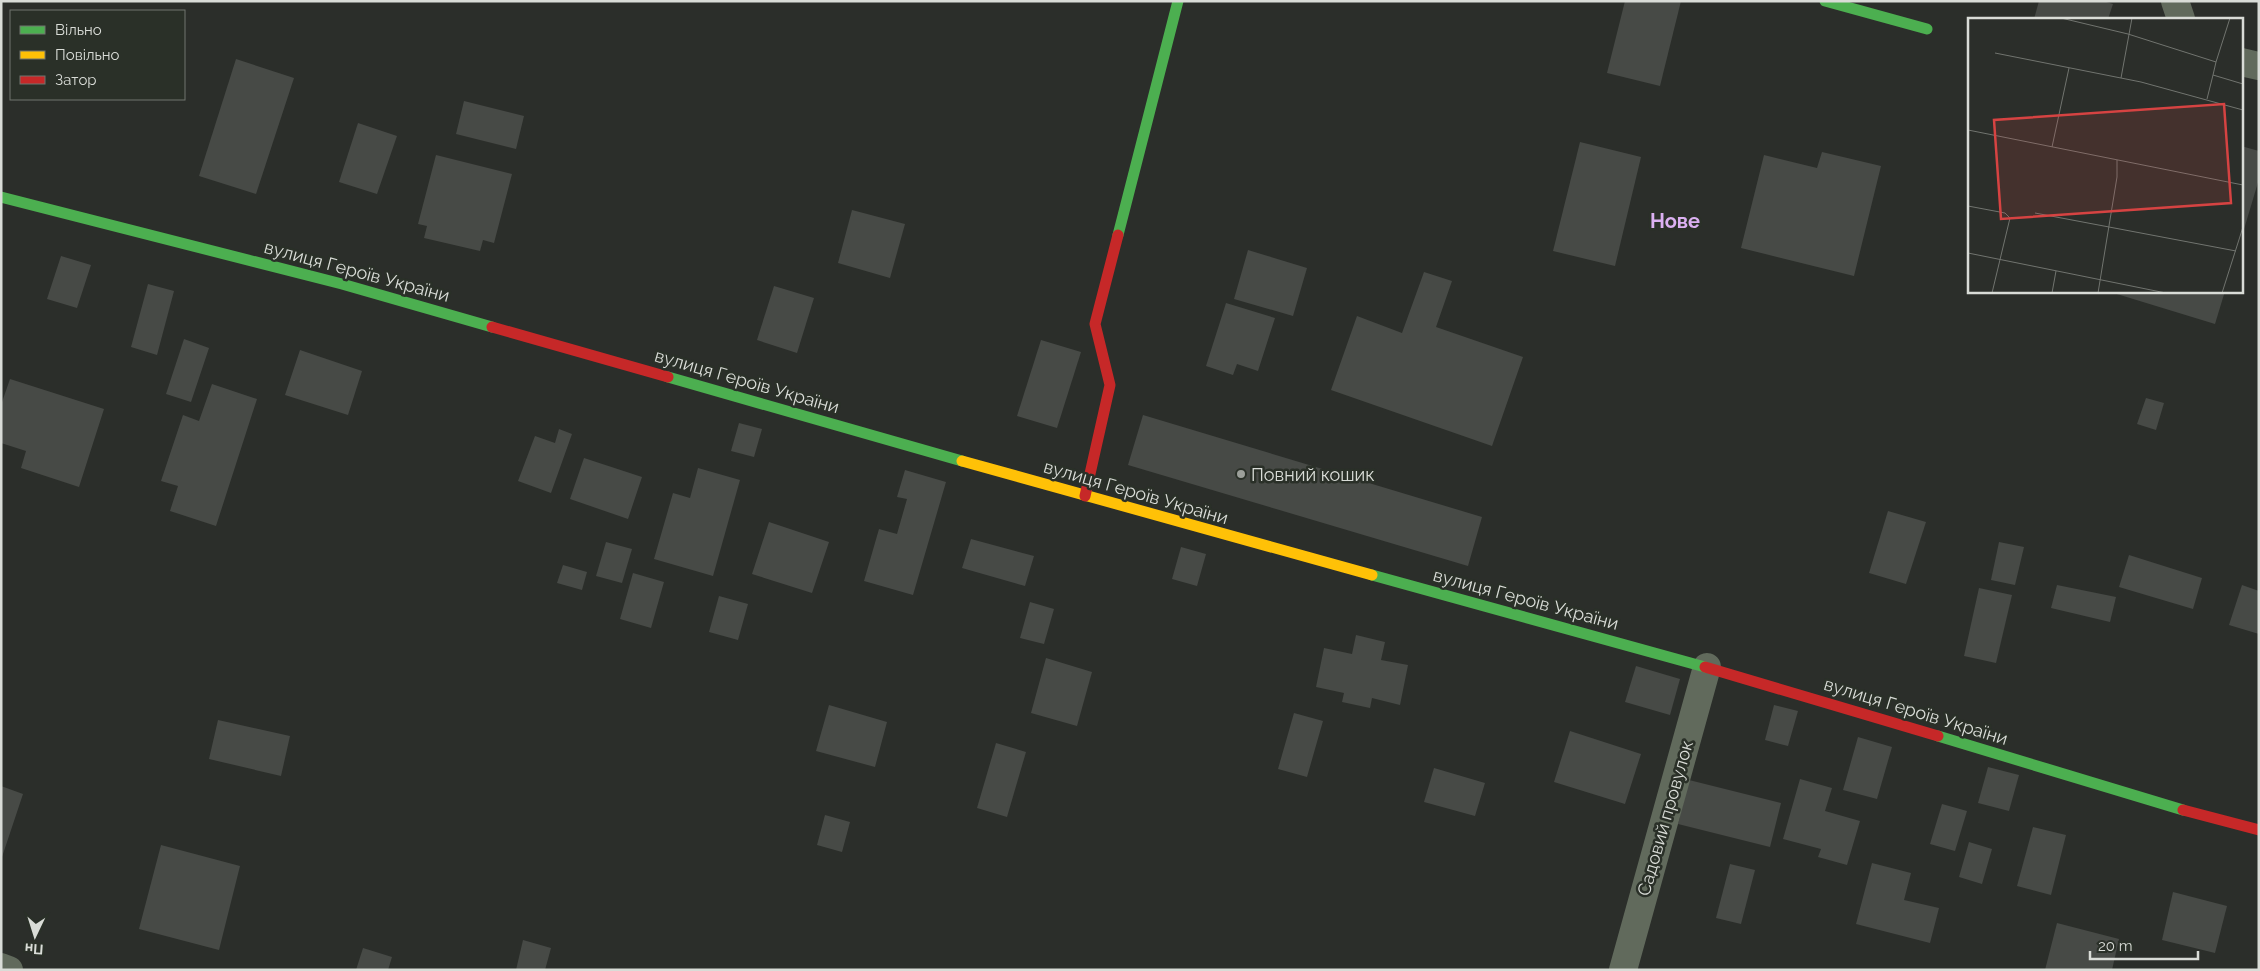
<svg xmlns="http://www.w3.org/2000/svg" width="2260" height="971" font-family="Raleway,sans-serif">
	<rect width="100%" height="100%" fill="#2b2e2a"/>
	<!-- building -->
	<g fill="#474a46">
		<path d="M1625,1h56l-21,85 -53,-13z"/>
		<path d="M2039,1h64l10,3 -5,15h-74z"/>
		<path d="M236,59l58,19 -38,116 -57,-18z"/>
		<path d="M464,101l60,15 -8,33 -60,-15z"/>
		<path d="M358,123l39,13 -20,58 -38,-12z"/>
		<path d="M1580,142l61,15 -26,109 -62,-15z"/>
		<path d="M2241,146l18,5v28l-17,57z"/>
		<path d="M1822,152l59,14 -27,110 -113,-28 23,-93 53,13z"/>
		<path d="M436,155l76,19 -18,69 -11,-3 -3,11 -56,-13 3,-12 -9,-2z"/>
		<path d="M852,210l53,14 -15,54 -52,-15z"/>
		<path d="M1248,250l59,18 -14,48 -59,-17z"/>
		<path d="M61,256l30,9 -14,43 -30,-9z"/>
		<path d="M1424,272l28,9 -16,46 87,30 -31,89 -161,-56 26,-74 45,17z"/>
		<path d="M148,284l26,7 -17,64 -26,-8z"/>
		<path d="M774,286l40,12 -17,55 -40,-13z"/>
		<path d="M2107,291h118l-10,33z"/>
		<path d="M1226,303l49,15 -17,53 -21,-7 -4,11 -27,-9z"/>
		<path d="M184,339l25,9 -18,54 -25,-8z"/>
		<path d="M1041,340l40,12 -24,76 -40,-12z"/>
		<path d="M300,350l62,21 -14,44 -63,-20z"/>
		<path d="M10,379l94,30 -25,78 -58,-19 5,-17 -25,-8v-38z"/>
		<path d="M212,384l45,15 -41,127 -46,-15 8,-25 -17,-5 22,-66 16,6z"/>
		<path d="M2146,398l18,5 -8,27 -19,-6z"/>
		<path d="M1143,415l339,102 -14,49 -340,-101z"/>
		<path d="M739,423l23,6 -8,28 -23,-6z"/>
		<path d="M559,429l13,5 -21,59 -33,-12 17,-45 20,7z"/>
		<path d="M584,458l58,19 -14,42 -58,-20z"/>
		<path d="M698,468l42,12 -27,96 -59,-17 19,-66 17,5z"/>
		<path d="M905,470l41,12 -33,113 -49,-14 15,-52 18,5 10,-35 -10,-2z"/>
		<path d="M1888,511l38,11 -20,62 -37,-11z"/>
		<path d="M769,522l60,20 -17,51 -60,-19z"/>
		<path d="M971,539l63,17 -9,30 -63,-18z"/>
		<path d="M606,542l26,7 -10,34 -26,-7z"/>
		<path d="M1999,542l25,5 -9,38 -24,-5z"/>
		<path d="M1181,547l25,7 -9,32 -25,-7z"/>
		<path d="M2129,555l73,23 -9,31 -74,-22z"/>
		<path d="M563,565l24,7 -5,18 -25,-7z"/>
		<path d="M633,573l31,9 -13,46 -31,-9z"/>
		<path d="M2057,585l59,12 -6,25 -59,-14z"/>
		<path d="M2242,585l17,6v43l-30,-9z"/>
		<path d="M1979,588l33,7 -16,68 -32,-7z"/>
		<path d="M719,596l29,8 -10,36 -29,-8z"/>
		<path d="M1030,602l24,7 -10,35 -24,-6z"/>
		<path d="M1356,635l29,7 -4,18 27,5 -8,40 -28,-7 -2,10 -28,-6 2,-9 -28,-6 8,-39 28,6z"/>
		<path d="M1046,658l46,14 -15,54 -46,-13z"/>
		<path d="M1636,666l44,13 -10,36 -45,-13z"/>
		<path d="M829,705l58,17 -12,45 -59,-16z"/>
		<path d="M1774,705l24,6 -10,35 -23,-6z"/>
		<path d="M1294,713l29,8 -16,56 -29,-8z"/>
		<path d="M218,720l72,16 -9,40 -72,-17z"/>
		<path d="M1570,731l71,23 -16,50 -71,-22z"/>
		<path d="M1858,737l34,10 -15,52 -34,-9z"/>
		<path d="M996,743l30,9 -19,65 -30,-9z"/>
		<path d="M1988,767l31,8 -10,36 -31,-8z"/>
		<path d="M1434,768l51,15 -10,33 -51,-14z"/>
		<path d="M1800,779l32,9 -7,23 35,10 -13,44 -29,-8 3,-8 -38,-10z"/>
		<path d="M1689,780l92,23 -11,44 -92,-23z"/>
		<path d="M1,786l22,8 -21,63h-1z"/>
		<path d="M1942,804l25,7 -12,40 -25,-7z"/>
		<path d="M825,815l25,7 -8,30 -25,-7z"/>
		<path d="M2033,827l33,8 -15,60 -34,-9z"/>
		<path d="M1969,842l23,7 -10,35 -23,-7z"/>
		<path d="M161,845l79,21 -21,84 -80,-21z"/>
		<path d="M1872,863l39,10 -7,27 35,8 -9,35 -74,-19z"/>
		<path d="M1730,864l25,6 -14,54 -25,-6z"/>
		<path d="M2173,892l54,14 -12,47 -53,-13z"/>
		<path d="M2057,923l62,16 -7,31h-67z"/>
		<path d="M523,940l28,8 -6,22h-29z"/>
		<path d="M363,948l29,9 -4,13h-32z"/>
	</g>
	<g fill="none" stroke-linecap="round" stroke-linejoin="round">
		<!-- street -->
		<g stroke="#616a5c" stroke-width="28">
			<path d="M2175,1l6,18"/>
			<path d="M2241,62l18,4"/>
			<path d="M1,967l8,3"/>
			<path d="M1623,970l84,-303"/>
		</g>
		<!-- fast -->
		<g stroke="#4caf50" stroke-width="11">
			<path d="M1825,1l102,28"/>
			<path d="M1,197l341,87 150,43"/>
			<path d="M1118,235l60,-234"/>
			<path d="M668,377l294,84"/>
			<path d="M1372,575l333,92"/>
			<path d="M1938,736l245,74"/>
		</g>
		<!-- slow -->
		<path stroke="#ffc107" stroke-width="11" d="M962,461l410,114"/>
		<!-- jam -->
		<g stroke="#c62828" stroke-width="11">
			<path d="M492,327l176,50"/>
			<path d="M1085,496l25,-111 -15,-61 23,-89"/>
			<path d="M1705,667l233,69"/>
			<path d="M2183,810l76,20"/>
		</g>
	</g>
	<!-- markers -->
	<circle fill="#9c9f9a" stroke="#2a3028" stroke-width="2" cx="1241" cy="474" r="5"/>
	<g text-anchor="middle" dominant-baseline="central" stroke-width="5" stroke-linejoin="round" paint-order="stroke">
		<!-- street labels -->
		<g font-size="18" fill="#d9dcd7" stroke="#2a3028">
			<text transform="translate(357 271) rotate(15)">вулиця Героїв України</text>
			<text transform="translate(747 381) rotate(16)">вулиця Героїв України</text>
			<text transform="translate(1136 492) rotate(16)">вулиця Героїв України</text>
			<text transform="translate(1526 599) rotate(15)">вулиця Героїв України</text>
			<text transform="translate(1916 711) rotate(17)">вулиця Героїв України</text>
			<text transform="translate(1665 818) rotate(-74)">Садовий провулок</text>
		</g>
		<!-- poi labels -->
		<g font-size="18" fill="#d9dcd7" stroke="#2a3028" text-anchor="start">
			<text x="1251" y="474">Повний кошик</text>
		</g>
		<!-- quarter labels -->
		<g font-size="20" font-weight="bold" fill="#dbb0f1" stroke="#2a3028">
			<text x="1675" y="221">Нове</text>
		</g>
	</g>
	<!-- overview -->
	<g transform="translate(1968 18)">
		<rect width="275" height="275" fill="#2b2e2a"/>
		<path fill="none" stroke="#71746f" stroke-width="1" d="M93,0l67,16 88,28 -3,13 30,9M27,35l146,29 102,28M248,44l14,-44M153,60l11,-60M239,81l6,-24M0,112l275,55M84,129l17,-79M0,188l37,7 5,5 -18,75M67,195l201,38M0,235l198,40M84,275l4,-22M130,275l19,-116v-17M254,275l21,-66"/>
		<path fill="#d64342" fill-opacity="0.15" stroke="#d64342" stroke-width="2.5" d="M256,86l7,99 -230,16 -7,-99z"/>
		<rect width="275" height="275" fill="none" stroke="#d9dcd7" stroke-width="2.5"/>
	</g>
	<!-- border -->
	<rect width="2260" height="971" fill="none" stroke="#d9dcd7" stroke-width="5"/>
	<!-- legend -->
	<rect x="10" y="10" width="175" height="90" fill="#2a3028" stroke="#70756e"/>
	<rect x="20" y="26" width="25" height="8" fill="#4caf50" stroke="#70756e"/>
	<text x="55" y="35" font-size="15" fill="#d9dcd7">Вільно</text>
	<rect x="20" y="51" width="25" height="8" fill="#ffc107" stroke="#70756e"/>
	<text x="55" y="60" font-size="15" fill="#d9dcd7">Повільно</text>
	<rect x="20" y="76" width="25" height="8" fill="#c62828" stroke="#70756e"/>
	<text x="55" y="85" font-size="15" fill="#d9dcd7">Затор</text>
	<!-- north arrow -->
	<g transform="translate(35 936) rotate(184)" stroke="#2a3028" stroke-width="4" paint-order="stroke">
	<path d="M0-4L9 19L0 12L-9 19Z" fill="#d9dcd7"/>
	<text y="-8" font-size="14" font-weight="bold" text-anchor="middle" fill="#d9dcd7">Пн</text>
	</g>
	<!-- scale -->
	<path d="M2090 951v8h108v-8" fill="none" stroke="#d9dcd7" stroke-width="2.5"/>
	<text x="2098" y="951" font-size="15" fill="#d9dcd7" stroke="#2a3028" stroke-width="4" paint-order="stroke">20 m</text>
</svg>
